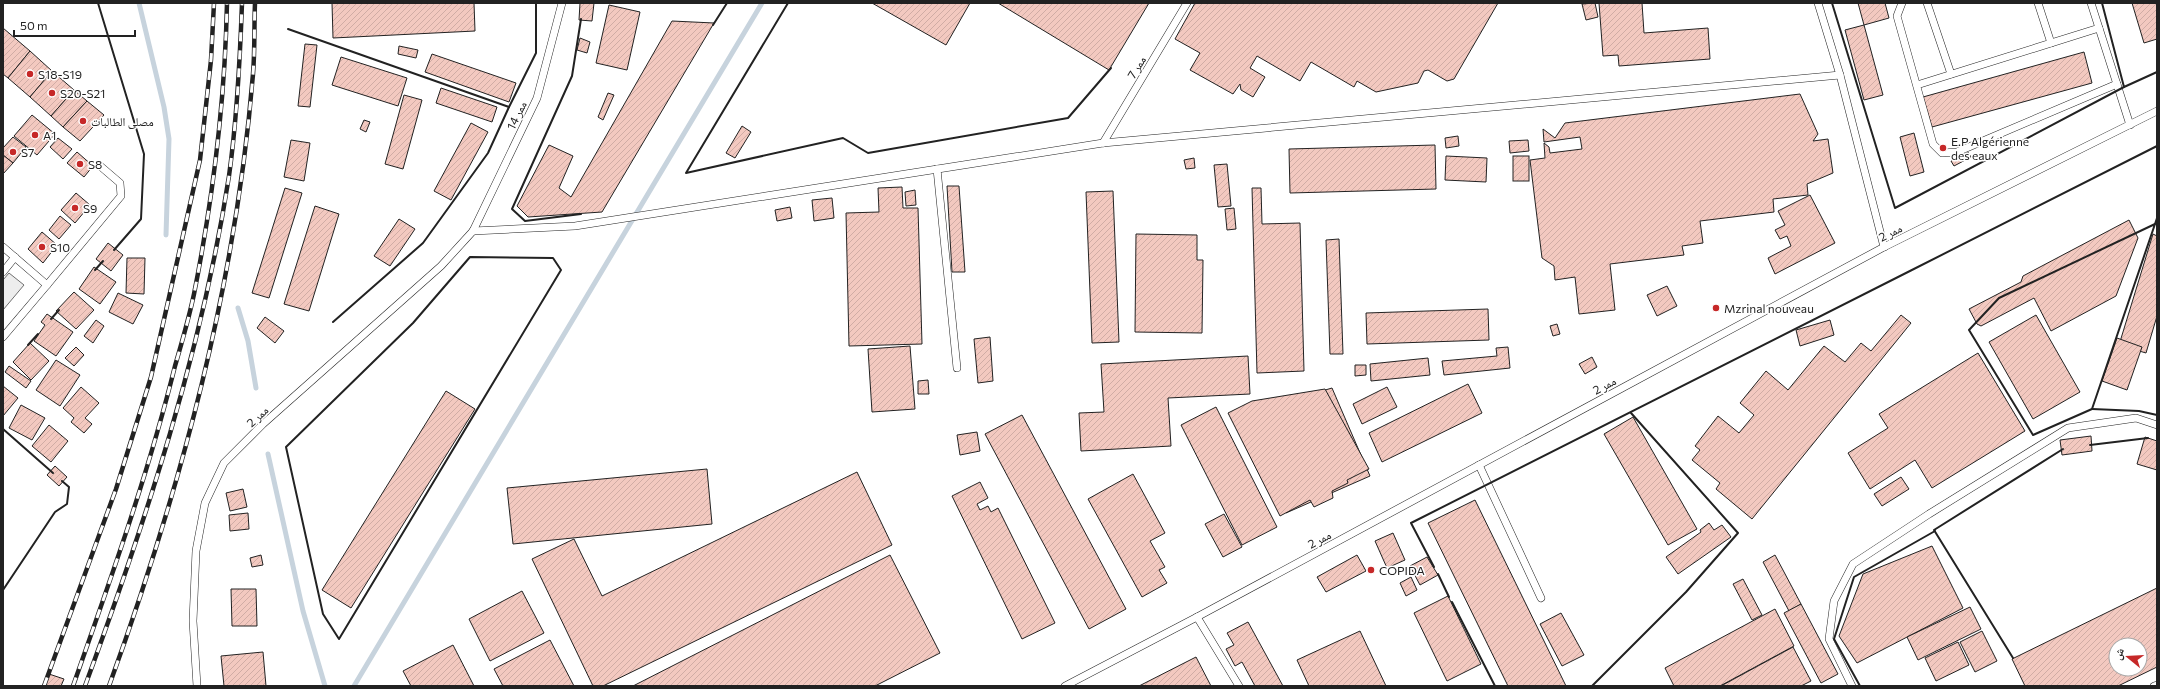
<svg xmlns="http://www.w3.org/2000/svg" width="2160" height="689" font-family="Commissioner,'Noto Naskh Arabic',sans-serif">
	<defs>
		<pattern id="building-hatch" width="6" height="6" patternUnits="userSpaceOnUse"><rect width="6" height="6" fill="#f3c9c0"/><path d="M-1 1l2-2M0 6l6-6M5 7l2-2" fill="none" stroke="#d0aca5"/></pattern>
	</defs>
	<rect width="100%" height="100%" fill="#fff"/>
	<!-- parking -->
	<path fill="#ededed" stroke="#6f6f6f" d="M9,273l15,12 -21,25v-30z"/>
	<g fill="none" stroke-linecap="round" stroke-linejoin="round">
		<!-- stream -->
		<g stroke="#c7d3dd" stroke-width="5">
			<path d="M139,3l25,104 5,32 -3,96"/>
			<path d="M238,308l10,33 8,47"/>
			<path d="M268,454l35,157 22,75"/>
			<path d="M354,686l408,-683"/>
		</g>
	</g>
	<!-- building -->
	<g fill="url(#building-hatch)" stroke="#222" fill-rule="evenodd">
		<path d="M332,3h142l1,28 -142,7z"/>
		<path d="M580,3h14l-2,18 -13,-1z"/>
		<path d="M872,3h98l-24,42z"/>
		<path d="M998,3h151l-40,67z"/>
		<path d="M1195,3h303l-44,76 -7,2 -19,-11 -4,1 -6,12 -42,9 -19,-11 -3,6 -43,-25 -11,19 -43,-25 -7,12 15,9 -12,20 -12,-7 -1,-6 -7,10 -43,-24 10,-17 -25,-14z"/>
		<path d="M1595,3l3,14 -12,3 -4,-16z"/>
		<path d="M1599,3h43l2,30 64,-5 2,31 -91,7 -1,-11 -15,1z"/>
		<path d="M1858,3h27l4,15 -25,7z"/>
		<path d="M2132,3h25v36l-13,4z"/>
		<path d="M609,5l31,7 -13,58 -31,-7z"/>
		<path d="M672,21l42,2 -112,189 -74,5 -11,-11 32,-61 24,11 -14,32 12,9z"/>
		<path d="M1864,25l19,70 -19,5 -19,-70z"/>
		<path d="M3,28l27,23 -22,27 -5,-4z"/>
		<path d="M580,38l10,4 -3,11 -10,-3z"/>
		<path d="M305,44l12,1 -7,62 -12,-1z"/>
		<path d="M399,46l19,4 -2,8 -18,-4z"/>
		<path d="M30,51l22,20 -22,26 -22,-19z"/>
		<path d="M2084,52l8,31 -160,44 -9,-30z"/>
		<path d="M432,54l84,29 -7,19 -84,-30z"/>
		<path d="M341,57l66,21 -9,28 -66,-21z"/>
		<path d="M52,71l22,19 -23,26 -21,-19z"/>
		<path d="M441,88l56,19 -5,15 -56,-19z"/>
		<path d="M74,90l13,11 -24,26 -12,-11z"/>
		<path d="M608,93l6,2 -11,25 -5,-3z"/>
		<path d="M1800,94l18,40 -5,7 15,-2 5,34 -26,11 1,11 -35,4 1,13 -74,9 3,22 -21,3 2,9 -74,9 5,46 -36,4 -4,-37 -20,3 -1,-14 -12,-8 -12,-98 15,-2 -1,-15 5,4 1,6 32,-4 -2,-12 -36,5 -1,-13 12,9 10,-15z"/>
		<path d="M404,95l18,5 -19,69 -18,-5z"/>
		<path d="M87,101l17,14 -24,26 -17,-14z"/>
		<path d="M32,115l23,19 -18,21 -23,-19z"/>
		<path d="M364,120l6,2 -4,10 -6,-3z"/>
		<path d="M471,123l17,9 -37,68 -17,-9z"/>
		<path d="M742,126l9,6 -16,26 -9,-5z"/>
		<path d="M1914,133l10,39 -14,4 -10,-39z"/>
		<path d="M1458,136l1,10 -13,2 -1,-10z"/>
		<path d="M13,137l13,10 -13,16 -10,-8v-7z"/>
		<path d="M58,138l14,11 -9,10 -13,-12z"/>
		<path d="M291,140l19,3 -6,38 -20,-4z"/>
		<path d="M1528,140l1,11 -19,2 -1,-12z"/>
		<path d="M1435,145l1,44 -146,4 -1,-44z"/>
		<path d="M77,152l16,14 -9,11 -17,-14z"/>
		<path d="M1968,152l3,5 -17,9 -3,-5z"/>
		<path d="M3,155l10,8 -10,11z"/>
		<path d="M1446,156l41,2 -1,24 -41,-2z"/>
		<rect x="1513" y="156" width="16" height="25"/>
		<path d="M1194,158l1,10 -9,1 -2,-9z"/>
		<path d="M1227,164l4,42 -13,1 -4,-42z"/>
		<path d="M947,186h12l6,86h-13z"/>
		<path d="M902,187l1,21h15l4,136 -73,2 -3,-133 33,-1 -1,-24z"/>
		<path d="M285,188l17,5 -33,105 -17,-5z"/>
		<path d="M1252,188h9l1,36 38,-1 4,148 -47,2z"/>
		<path d="M915,190l1,15 -10,1 -1,-14z"/>
		<path d="M1113,191l6,151 -27,1 -6,-151z"/>
		<path d="M76,193l14,12 -15,18 -14,-13z"/>
		<path d="M1810,195l25,48 -60,31 -7,-16 23,-12 -4,-10 -7,3 -5,-9 10,-5 -7,-14z"/>
		<path d="M832,198l2,20 -20,3 -2,-21z"/>
		<path d="M315,206l24,8 -30,97 -25,-7z"/>
		<path d="M790,207l2,11 -15,3 -2,-11z"/>
		<path d="M1234,208l2,21 -9,1 -2,-21z"/>
		<path d="M60,216l11,9 -12,14 -10,-9z"/>
		<path d="M399,219l16,10 -25,37 -16,-10z"/>
		<path d="M2129,220l9,18 -22,58 -65,35 -17,-33 -53,28 -4,-2 -8,-15 52,-27 2,-6z"/>
		<path d="M42,232l15,13 -14,18 -15,-14z"/>
		<path d="M1136,234l61,1v25h6l-1,73 -67,-1z"/>
		<path d="M2153,234l4,2v80l-11,37 -27,-8z"/>
		<path d="M1339,239l4,115h-13l-4,-114z"/>
		<path d="M108,243l15,12 -12,16 -15,-12z"/>
		<path d="M127,258h18l-1,36 -18,-1z"/>
		<path d="M94,267l22,15 -16,22 -21,-15z"/>
		<path d="M1667,286l10,20 -20,10 -10,-21z"/>
		<path d="M74,292l20,18 -18,19 -20,-18z"/>
		<path d="M118,293l25,12 -10,19 -24,-12z"/>
		<path d="M1488,309l1,31 -122,4 -1,-31z"/>
		<path d="M47,314l26,18 -17,24 -22,-15 11,-16 -4,-3z"/>
		<path d="M1901,315l10,8 -159,196 -36,-30 4,-6 -28,-23 8,-10 -5,-4 23,-30 21,17 15,-18 -14,-12 26,-32 22,19 36,-44 21,16 16,-19 10,8z"/>
		<path d="M2036,315l44,77 -47,27 -44,-77z"/>
		<path d="M265,317l19,14 -9,12 -18,-15z"/>
		<path d="M96,320l8,6 -11,17 -9,-7z"/>
		<path d="M1830,320l4,15 -34,11 -4,-16z"/>
		<path d="M1557,324l3,10 -7,2 -3,-10z"/>
		<path d="M990,337l3,44 -15,2 -4,-44z"/>
		<path d="M2117,338l25,9 -15,43 -25,-9z"/>
		<path d="M30,343l19,18 -18,19 -18,-18z"/>
		<path d="M910,346l5,63 -43,3 -4,-63z"/>
		<path d="M76,347l8,8 -10,11 -9,-8z"/>
		<path d="M1508,347l2,21 -66,7 -2,-14 55,-5 -1,-8z"/>
		<path d="M1978,353l47,78 -93,57 -17,-28 -45,29 -22,-36 40,-25 -9,-14z"/>
		<path d="M1248,356l2,38 -82,4 3,48 -90,5 -2,-38 25,-1 -3,-48z"/>
		<path d="M1592,357l5,10 -12,7 -6,-10z"/>
		<path d="M1428,358l2,17 -59,6 -1,-17z"/>
		<path d="M56,360l24,15 -20,31 -24,-16z"/>
		<path d="M1355,365h11v10l-11,1z"/>
		<path d="M9,366l22,15 -5,7 -21,-16z"/>
		<path d="M928,380l1,14h-11v-13z"/>
		<path d="M1468,384l14,29 -100,49 -13,-29z"/>
		<path d="M3,386l15,12 -15,18z"/>
		<path d="M81,387l18,16 -14,15 7,6 -8,9 -13,-11 3,-4 -11,-10z"/>
		<path d="M1387,387l10,20 -35,17 -9,-20z"/>
		<path d="M1332,388l38,88 -84,37 -55,-95z"/>
		<path d="M1325,389l44,80 -22,11 1,3 -16,8 1,7 -19,9 -4,-7 -30,16 -52,-103 24,-12z"/>
		<path d="M446,391l29,18 -124,199 -29,-18z"/>
		<path d="M21,405l24,13 -13,22 -23,-12z"/>
		<path d="M1216,407l61,120 -35,18 -61,-120z"/>
		<path d="M1022,415l104,194 -37,20 -104,-195z"/>
		<path d="M1633,417l64,112 -29,16 -64,-111z"/>
		<path d="M49,425l19,16 -17,21 -19,-16z"/>
		<path d="M977,432l3,19 -20,4 -3,-20z"/>
		<path d="M2091,436l1,15 -30,4 -2,-15z"/>
		<path d="M2145,437l12,4v29l-20,-6z"/>
		<path d="M55,466l12,11 -8,9 -12,-11z"/>
		<path d="M707,469l5,55 -199,20 -6,-56z"/>
		<path d="M857,472l35,73 -289,141h-10l-61,-127 42,-20 28,57z"/>
		<path d="M1133,474l32,59 -15,8 15,26 -6,3 8,13 -25,14 -54,-98z"/>
		<path d="M1901,477l8,12 -27,17 -8,-12z"/>
		<path d="M980,482l8,16 -11,6 3,6 8,-4 3,6 7,-4 57,115 -33,16 -70,-143z"/>
		<path d="M243,489l4,18 -17,4 -4,-18z"/>
		<path d="M1475,500l91,186h-58l-80,-163z"/>
		<path d="M248,513l1,16 -19,2 -1,-16z"/>
		<path d="M1224,514l18,33 -19,10 -18,-33z"/>
		<path d="M1709,523l5,7 8,-5 9,12 -53,37 -12,-17 35,-25 -1,-2z"/>
		<path d="M1393,533l12,27 -18,8 -12,-27z"/>
		<path d="M1932,546l31,62 -106,55 -18,-27 24,-62z"/>
		<path d="M261,555l2,10 -11,2 -2,-9z"/>
		<path d="M890,555l50,98 -65,33h-242z"/>
		<path d="M1357,555l9,16 -40,21 -9,-15z"/>
		<path d="M1775,555l26,49 -12,7 -26,-49z"/>
		<path d="M1427,557l11,18 -18,10 -10,-19z"/>
		<path d="M1411,577l6,13 -11,6 -6,-13z"/>
		<path d="M1743,579l19,36 -10,5 -19,-36z"/>
		<path d="M2157,588v79l-39,19h-93l-13,-27zM2116,645h24v24h-24z"/>
		<path d="M231,589h25l1,37h-25z"/>
		<path d="M522,591l22,42 -54,28 -21,-42z"/>
		<path d="M1448,596l33,68 -34,17 -33,-68z"/>
		<path d="M1801,604l37,70 -17,9 -37,-70z"/>
		<path d="M1970,607l11,22 -63,31 -11,-23z"/>
		<path d="M1775,609l19,37 -74,40h-46l-9,-18z"/>
		<path d="M1561,613l23,42 -22,11 -22,-42z"/>
		<path d="M1248,622l35,64h-28l-13,-24 -7,4 -9,-17 8,-4 -7,-12z"/>
		<path d="M1360,631l26,55h-77l-12,-26z"/>
		<path d="M1982,631l15,30 -22,11 -15,-30z"/>
		<path d="M550,640l24,46h-71l-9,-17z"/>
		<path d="M1958,642l11,23 -33,16 -11,-23z"/>
		<path d="M453,645l21,41h-63l-8,-15z"/>
		<path d="M1793,647l18,34 -10,5h-80z"/>
		<path d="M263,652l3,34h-42l-3,-30z"/>
		<path d="M1196,657l15,29h-72z"/>
		<path d="M49,674l15,5 -3,7h-16z"/>
	</g>
	<g fill="none" stroke-linecap="round" stroke-linejoin="round">
		<defs>
			<g id="service">
				<path d="M1818,3l22,72 44,172"/>
				<path d="M1902,3l-5,13 36,128 9,9 15,-1 160,-68"/>
				<path d="M1927,3l24,71"/>
				<path d="M2038,3l13,40"/>
				<path d="M2091,3l39,122"/>
				<path d="M1917,85l182,-57"/>
				<path d="M1103,143l84,-140"/>
				<path d="M937,169l20,199"/>
				<path d="M473,231l102,-5 528,-83 737,-68"/>
				<path d="M3,247l44,38 -44,52"/>
				<path d="M3,272l12,-15"/>
				<path d="M47,285l74,-89 -1,-13 -21,-18"/>
				<path d="M1479,465l62,133"/>
				<path d="M1197,617l42,69"/>
				<path d="M197,686l-4,-65 3,-70 9,-48 19,-40 39,-39 178,-158 32,-35 64,-133 25,-95"/>
				<path d="M1065,686l132,-69 687,-370 273,-136"/>
				<path d="M1852,686l-23,-47 5,-38 19,-37 76,-50 139,-86 68,-10 21,7"/>
				<path d="M2154,686l3,-1"/>
			</g>
		</defs>
		<!-- service casing -->
		<use href="#service" stroke="#222" stroke-width="8"/>
		<!-- service -->
		<use href="#service" stroke="#fff" stroke-width="7"/>
		<defs>
			<g id="rail">
				<path d="M44,686l72,-197 35,-112 49,-217 11,-100 3,-57"/>
				<path d="M73,686c37,-105 75,-211 102,-320 7,-24 14,-48 19,-72 19,-96 31,-193 33,-291"/>
				<path d="M85,686c61,-166 117,-335 144,-510 8,-57 11,-116 13,-173"/>
				<path d="M109,686c72,-198 127,-402 144,-612 2,-24 1,-48 2,-71"/>
			</g>
		</defs>
		<!-- rail casing -->
		<use href="#rail" stroke="#222" stroke-width="4.5"/>
		<!-- rail -->
		<use href="#rail" stroke="#fff" stroke-width="3" stroke-dasharray="9" stroke-linecap="butt"/>
		<!-- wall -->
		<g stroke="#222" stroke-width="2">
			<path d="M98,3l46,151 -3,65 -27,31"/>
			<path d="M788,3l-102,170 157,-35 25,15 200,-35 43,-50"/>
			<path d="M1832,3l63,205 229,-121"/>
			<path d="M2102,3l22,84 33,-15"/>
			<path d="M581,19l-9,57 -60,133 13,12 56,-7"/>
			<path d="M713,25l14,-22"/>
			<path d="M288,29l221,78 -21,46 -65,90 -90,79"/>
			<path d="M509,107l27,-54v-50"/>
			<path d="M2155,224l-63,185 -59,26 -64,-105 30,-32z"/>
			<path d="M2155,224l2,-6"/>
			<path d="M470,257l83,1 8,12 -222,369 -16,-25 -37,-167 127,-124z"/>
			<path d="M95,270l8,-9"/>
			<path d="M51,319l8,-9"/>
			<path d="M28,345l10,-11"/>
			<path d="M2092,409l47,2 18,4"/>
			<path d="M3,429l50,44"/>
			<path d="M2090,445l58,-7"/>
			<path d="M1434,567l-23,-44c250,-124 497,-252 746,-377"/>
			<path d="M1438,574l11,23"/>
			<path d="M3,590l52,-78 12,-8 2,-17 -7,-6"/>
			<path d="M1452,602l43,84"/>
			<path d="M2013,658l-79,-128 129,-81"/>
			<path d="M1592,686l94,-94 52,-59 -107,-120"/>
			<path d="M1860,686l-26,-47 20,-62 81,-46"/>
		</g>
	</g>
	<!-- markers -->
	<g fill="#c62828" stroke="#fff" stroke-width="1.5">
		<circle cx="30" cy="74" r="4"/>
		<circle cx="52" cy="93" r="4"/>
		<circle cx="83" cy="121" r="4"/>
		<circle cx="35" cy="135" r="4"/>
		<circle cx="1943" cy="148" r="4"/>
		<circle cx="13" cy="152" r="4"/>
		<circle cx="80" cy="164" r="4"/>
		<circle cx="75" cy="208" r="4"/>
		<circle cx="42" cy="247" r="4"/>
		<circle cx="1716" cy="308" r="4"/>
		<circle cx="1371" cy="570" r="4"/>
	</g>
	<g text-anchor="middle" dominant-baseline="central" stroke-width="3" stroke-linejoin="round" paint-order="stroke">
		<!-- street labels -->
		<g font-size="12" fill="#222" stroke="#fff">
			<text transform="translate(1136 67) rotate(-59)">ممر 7</text>
			<text transform="translate(516 115) rotate(-64)">ممر 14</text>
			<text transform="translate(1890 232) rotate(-27)">ممر 2</text>
			<text transform="translate(1604 385) rotate(-28)">ممر 2</text>
			<text transform="translate(257 416) rotate(-43)">ممر 2</text>
			<text transform="translate(1319 539) rotate(-28)">ممر 2</text>
		</g>
		<!-- poi labels -->
		<g font-size="12" fill="#222" stroke="#fff" text-anchor="start">
			<text x="38" y="74">S18-S19</text>
			<text x="60" y="93">S20-S21</text>
			<text x="91" y="121">مصلى الطالبات</text>
			<text x="43" y="135">A1</text>
			<text x="1951" y="141">E.P Algérienne<tspan x="1951" dy="14">des eaux</tspan></text>
			<text x="21" y="152">S7</text>
			<text x="88" y="164">S8</text>
			<text x="83" y="208">S9</text>
			<text x="50" y="247">S10</text>
			<text x="1724" y="308">Mzrinal nouveau</text>
			<text x="1379" y="570">COPIDA</text>
		</g>
	</g>
	<!-- border -->
	<rect width="2160" height="689" fill="none" stroke="#222222" stroke-width="8"/>
	<!-- north arrow -->
	<g transform="translate(2128 657) rotate(288)"><circle r="19" fill="#ffffff" stroke="#a7a7a7"/>
	<path d="M0-3L7 15L0 10L-7 15Z" fill="#c62828"/>
	<text y="-6" font-size="11" font-weight="bold" text-anchor="middle" fill="#222222">ش</text>
	</g>
	<!-- scale -->
	<path d="M14 30v6h121v-6" fill="none" stroke="#222222" stroke-width="2"/>
	<text x="20" y="30" font-size="12" fill="#222222" stroke="#ffffff" stroke-width="3" paint-order="stroke">50 m</text>
</svg>
